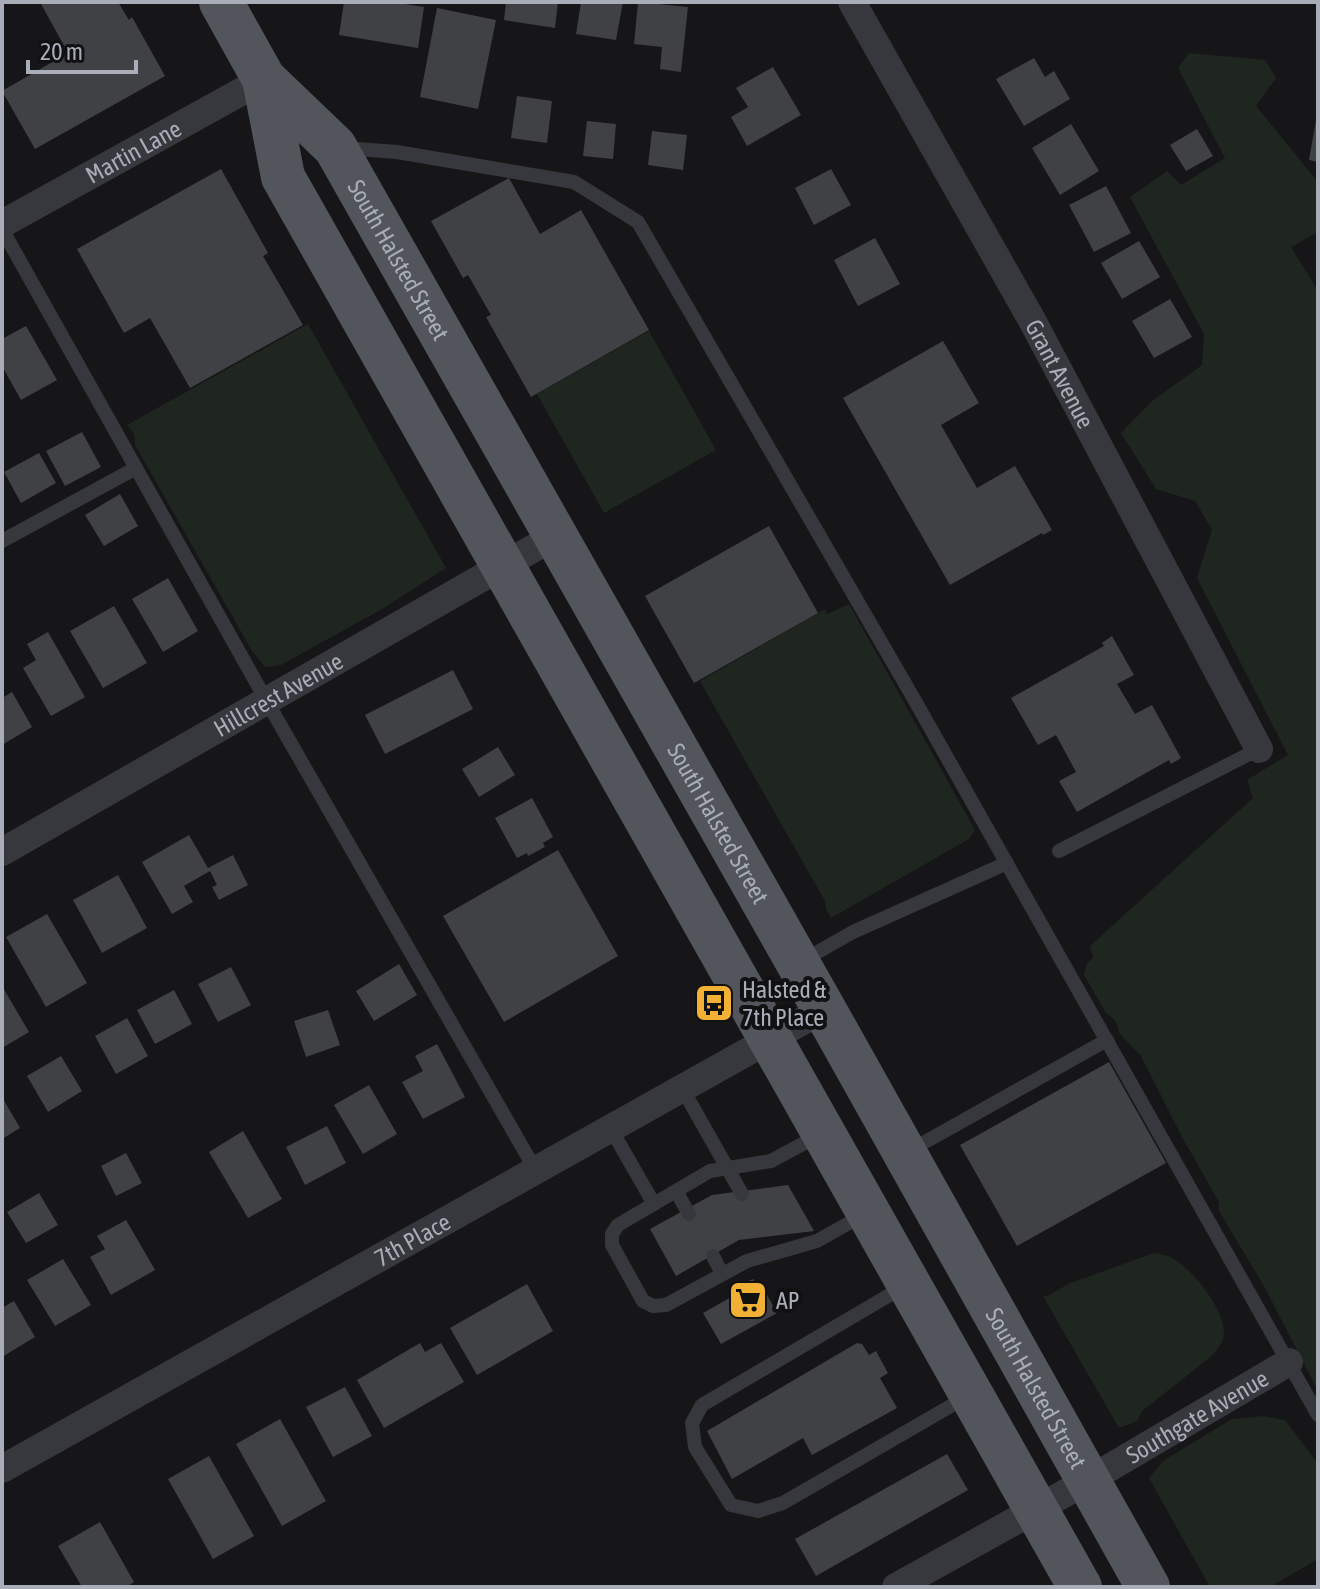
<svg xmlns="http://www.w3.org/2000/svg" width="1320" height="1589" font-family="'Asap Condensed',sans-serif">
	<rect width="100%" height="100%" fill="#161618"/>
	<!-- green -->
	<g fill="#1e261f">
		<path d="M1189,53l76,7 11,18 -20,28 62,76v50l-27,15 27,44v1100l-53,-103 -46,-77v-9l-37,-65 -41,-81 -21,-22 -5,-14 -9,-7 -22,-38 3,-12 6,-5 -3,-12 163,-148 -6,-18 41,-25 -91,-177 15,-48 -17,-29 -39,-12 -35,-56 31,-32 50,-36 2,-31 -74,-137 37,-26 14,14 44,-27 -47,-90z"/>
		<path d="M308,324l138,244 -64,41 -101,56 -16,2 -13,-16 -117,-206 -1,-11 -7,-9z"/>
		<path d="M649,331l67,119 -112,63 -67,-119z"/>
		<path d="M849,604l126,226 -6,9 -138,79 -5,-9 -1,-8 -125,-220 125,-72 2,5z"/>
		<path d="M1154,1253c5,1 13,2 18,5 20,10 53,52 52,75 0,9 -7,16 -11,22l-71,56 -5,10 -18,7 -76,-132 7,-1 18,-11z"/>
		<path d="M1263,1416l22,4 33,44v95l-48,28h-60l-61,-109 14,-17 69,-42z"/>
	</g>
	<!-- building -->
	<g fill="#404145">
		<path d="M40,2h78l11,18 3,-3 33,59 -130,73 -33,-58 66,-38z"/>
		<path d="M344,2h49l31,5 -6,41 -79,-13z"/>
		<path d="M506,2h52l-3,26 -51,-8z"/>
		<path d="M581,2h42l-7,38 -40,-6z"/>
		<path d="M638,2l50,5 -7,65 -21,-3 2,-22 -28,-3z"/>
		<path d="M437,8l59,12 -18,89 -58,-12z"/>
		<path d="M1034,58l11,19 9,-6 16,28 -46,27 -28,-47z"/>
		<path d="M773,67l28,48 -54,31 -16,-29 17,-10 -12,-19z"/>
		<path d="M517,96l35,5 -5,42 -36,-5z"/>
		<path d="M1316,120h2v42l-9,-2z"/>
		<path d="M587,121l29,3 -3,35 -30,-3z"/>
		<path d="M1071,124l28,47 -39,24 -28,-47z"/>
		<path d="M1197,129l16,27 -27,15 -16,-26z"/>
		<path d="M652,131l35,4 -4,35 -35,-5z"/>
		<path d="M221,169l47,84 -5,3 40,69 -113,63 -40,-70 -26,15 -47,-84z"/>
		<path d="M831,169l20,36 -37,20 -19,-37z"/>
		<path d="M509,178l31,56 41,-24 68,120 -118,67 -45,-80 5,-2 -23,-40 -5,3 -32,-57z"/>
		<path d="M1106,186l25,47 -37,19 -25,-47z"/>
		<path d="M875,238l25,46 -42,22 -24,-46z"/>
		<path d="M1139,241l21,36 -38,22 -21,-36z"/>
		<path d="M1170,299l22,38 -38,21 -22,-37z"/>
		<path d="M26,326l31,54 -36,20 -19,-34v-27z"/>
		<path d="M943,341l36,62 -38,22 36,63 38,-22 37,64 -9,5 -1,-2 -92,52 -107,-187z"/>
		<path d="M82,432l19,35 -36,19 -19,-35z"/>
		<path d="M39,453l17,30 -35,20 -17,-31z"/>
		<path d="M120,494l18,32 -34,20 -19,-31z"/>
		<path d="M769,526l49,87 -124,70 -49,-87z"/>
		<path d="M168,578l30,53 -35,21 -31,-53z"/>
		<path d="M114,606l33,57 -44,25 -33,-57z"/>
		<path d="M48,632l37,65 -34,19 -28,-48 13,-8 -9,-16z"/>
		<path d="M1112,636l22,39 -17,9 18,30 17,-9 29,53 -10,6 -2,-4 -92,52 -18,-31 17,-9 -20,-37 -18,10 -27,-47 93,-52 -2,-3z"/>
		<path d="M453,670l20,39 -88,45 -20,-39z"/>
		<path d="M12,692l20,35 -30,18v-47z"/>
		<path d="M498,747l17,28 -36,22 -17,-28z"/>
		<path d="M532,798l21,39 -10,6 2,4 -17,9 -1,-3 -10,5 -22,-40z"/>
		<path d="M189,835l19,33 25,-13 15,30 -29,15 -7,-13 5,-2 -7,-14 -26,15 9,16 -21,12 -30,-52z"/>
		<path d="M558,850l60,106 -114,66 -61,-106z"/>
		<path d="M118,875l29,53 -45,25 -29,-53z"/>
		<path d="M47,914l40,69 -41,24 -40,-70z"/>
		<path d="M399,964l18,31 -43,26 -18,-30z"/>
		<path d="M231,967l20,38 -33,17 -20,-38z"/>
		<path d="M2,986l27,46 -27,16z"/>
		<path d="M174,990l18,34 -37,20 -18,-34z"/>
		<path d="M328,1010l12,35 -34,12 -12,-36z"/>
		<path d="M127,1018l21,38 -32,18 -21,-38z"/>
		<path d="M437,1044l28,53 -42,22 -21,-37 21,-11 -8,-15z"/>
		<path d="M61,1056l21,35 -34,21 -21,-36z"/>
		<path d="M1109,1062l57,101 -149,83 -57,-101z"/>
		<path d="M369,1085l28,49 -34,20 -29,-49z"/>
		<path d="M2,1097l18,31 -18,11z"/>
		<path d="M327,1126l19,37 -41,22 -19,-38z"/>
		<path d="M243,1131l39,68 -34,19 -39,-66z"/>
		<path d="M126,1153l16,30 -26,13 -15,-30z"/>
		<path d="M788,1185l26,46 -75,9 -63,36 -26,-47 62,-34z"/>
		<path d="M39,1193l19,32 -32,18 -19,-31z"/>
		<path d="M126,1220l29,50 -44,25 -21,-38 15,-8 -8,-13z"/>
		<path d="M63,1259l28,46 -36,21 -28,-46z"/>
		<path d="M753,1279l3,5 4,-2 17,31 -56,31 -18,-31 46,-26 -3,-5z"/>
		<path d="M527,1284l26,47 -76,44 -27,-47z"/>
		<path d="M14,1301l21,36 -33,20v-49z"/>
		<path d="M420,1343l5,9 16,-9 23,39 -80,46 -27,-48z"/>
		<path d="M857,1343l5,1 7,11 7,-4 12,22 -8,5 17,30 -85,47 -9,-17 -71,41 -25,-48z"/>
		<path d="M345,1387l27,49 -39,21 -27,-50z"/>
		<path d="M280,1419l46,82 -44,25 -46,-82z"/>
		<path d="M947,1454l21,36 -152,86 -21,-37z"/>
		<path d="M209,1456l45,80 -41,23 -45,-80z"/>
		<path d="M100,1522l34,60 -8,5h-44l-24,-41z"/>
	</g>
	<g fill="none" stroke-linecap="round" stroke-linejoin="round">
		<!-- service -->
		<g stroke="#37383d" stroke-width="14">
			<path d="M344,148l53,4 177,30 64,40 276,477 404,716"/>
			<path d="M2,229l264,471 270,471"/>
			<path d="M2,541l134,-73"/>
			<path d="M1059,851l200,-102"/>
			<path d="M802,961l51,-29 154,-69"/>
			<path d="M682,1088l60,106"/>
			<path d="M611,1129l43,75"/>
			<path d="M821,1134l-50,27 -61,10 -92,54 -6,9v11l31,56 10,5 13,-1 81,-44 70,-20 48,-27"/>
			<path d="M909,1151l198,-111"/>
			<path d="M676,1191l13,23"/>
			<path d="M713,1256l9,18"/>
			<path d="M905,1286l-203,119 -10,18 3,24 36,58 27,6 25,-8 185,-107"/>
		</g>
		<!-- minor -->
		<g stroke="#37383d" stroke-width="28">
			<path id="s1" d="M852,2l181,320 226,427"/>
			<path id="s2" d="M2,224l262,-145"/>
			<path id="s3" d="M2,852l553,-316"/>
			<path id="s4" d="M2,1469l822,-460"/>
			<path id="s5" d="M896,1587l191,-106 202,-119"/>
		</g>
		<!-- primary -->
		<g stroke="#53555c" stroke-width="44">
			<path id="s6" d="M221,2l43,77 71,68 489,862 324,578"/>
			<path d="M264,79l19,98 797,1410"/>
		</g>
	</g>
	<!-- icons -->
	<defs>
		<symbol id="bus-square" viewBox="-11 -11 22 22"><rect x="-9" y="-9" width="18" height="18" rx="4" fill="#f2b134" stroke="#111113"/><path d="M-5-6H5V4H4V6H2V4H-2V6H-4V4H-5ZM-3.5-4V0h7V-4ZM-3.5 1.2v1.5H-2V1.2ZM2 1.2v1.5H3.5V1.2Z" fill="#111"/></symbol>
		<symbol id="supermarket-square" viewBox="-11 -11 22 22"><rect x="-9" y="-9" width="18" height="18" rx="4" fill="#f2b134" stroke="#111113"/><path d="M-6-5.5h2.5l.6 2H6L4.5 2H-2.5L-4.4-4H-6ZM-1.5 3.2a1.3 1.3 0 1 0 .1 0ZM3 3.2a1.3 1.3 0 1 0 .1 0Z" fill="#111"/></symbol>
	</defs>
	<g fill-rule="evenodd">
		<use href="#bus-square" x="692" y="981" width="44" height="44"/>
		<use href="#supermarket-square" x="726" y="1278" width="44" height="44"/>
	</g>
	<g text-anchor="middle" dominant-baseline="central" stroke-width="8" stroke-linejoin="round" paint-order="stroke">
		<!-- street labels -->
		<g font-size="24" fill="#a8adb8" stroke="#111113">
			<text stroke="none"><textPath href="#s2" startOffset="150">Martin Lane</textPath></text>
			<text stroke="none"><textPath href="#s6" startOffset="316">South Halsted Street</textPath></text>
			<text stroke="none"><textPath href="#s1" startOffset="426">Grant Avenue</textPath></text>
			<text stroke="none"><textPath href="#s3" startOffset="318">Hillcrest Avenue</textPath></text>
			<text stroke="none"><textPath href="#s6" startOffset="964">South Halsted Street</textPath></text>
			<text stroke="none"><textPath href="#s4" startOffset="470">7th Place</textPath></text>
			<text stroke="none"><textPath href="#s6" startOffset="1612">South Halsted Street</textPath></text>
			<text stroke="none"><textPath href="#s5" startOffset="346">Southgate Avenue</textPath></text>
		</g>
		<!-- poi labels -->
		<g font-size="24" fill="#a8adb8" stroke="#111113" text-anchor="start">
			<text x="742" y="989">Halsted &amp;<tspan x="742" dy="28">7th Place</tspan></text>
			<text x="776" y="1300">AP</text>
		</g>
	</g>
	<!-- border -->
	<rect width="1320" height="1589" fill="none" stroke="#a8adb8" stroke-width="8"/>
	<!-- scale -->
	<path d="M28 60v12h108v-12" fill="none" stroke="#a8adb8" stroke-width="4"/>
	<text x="40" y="60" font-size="24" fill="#a8adb8" stroke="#111113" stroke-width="6" paint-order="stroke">20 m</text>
</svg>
